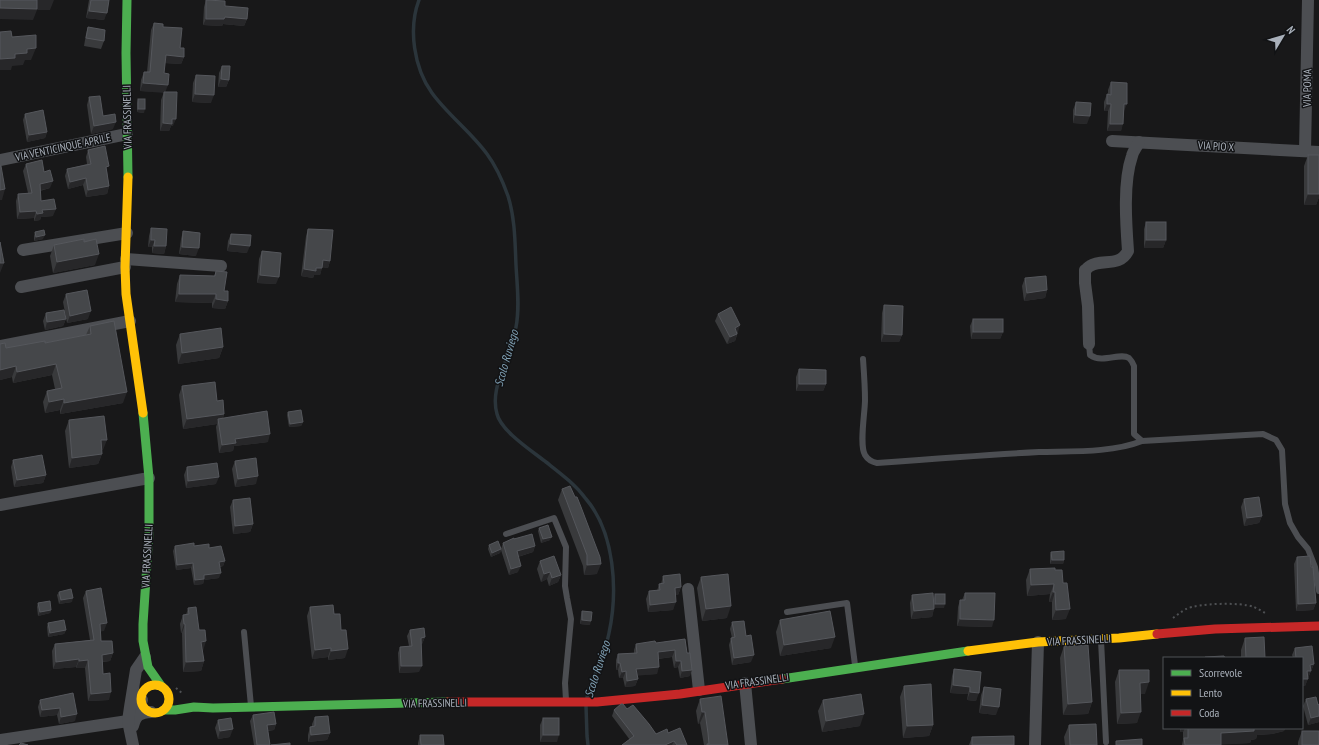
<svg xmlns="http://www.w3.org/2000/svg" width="1319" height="745" font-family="'PT Sans Narrow',sans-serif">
	<rect width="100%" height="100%" fill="#181819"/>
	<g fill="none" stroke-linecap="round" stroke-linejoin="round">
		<!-- stream -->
		<g stroke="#2b353b" stroke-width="3.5">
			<path d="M419,0c-11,29 -5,68 13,93 16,22 39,39 55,61 9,12 16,28 21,42 7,22 7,46 8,69 1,20 4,42 0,62 -2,9 -5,18 -8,27 -6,19 -17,39 -11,60 4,17 35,37 49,48 14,11 29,22 40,37 29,34 32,92 23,134 -4,20 -13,39 -21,58l-1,7"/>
			<path d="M586,706l1,30 1,9"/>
		</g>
		<!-- path -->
		<g stroke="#4e5053" stroke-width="2" stroke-dasharray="2 3" stroke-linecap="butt">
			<path d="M1173,618c4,-3 8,-6 13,-9 13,-6 55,-7 68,-2 4,2 8,4 11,6"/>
			<path d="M176,688l7,6"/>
		</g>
		<!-- lane -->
		<g stroke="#4c4e52" stroke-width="6">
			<path d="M1089,344l1,11c13,9 30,-3 39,3 2,2 4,5 5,8v68l8,7 121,-7 13,6 6,10 3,54 5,19 8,14 10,12 7,18 4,24"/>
			<path d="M863,359c1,14 2,27 2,41 0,13 -6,45 0,55 3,5 7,7 12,8 54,-4 108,-8 162,-11 32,-1 73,1 103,-11"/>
			<path d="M506,534l48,-16 12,29 -1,39 2,12 4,21 -6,64 1,17"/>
			<path d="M787,612l60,-9 8,62"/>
			<path d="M244,632l7,74"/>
			<path d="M1101,640l5,102"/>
		</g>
		<!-- street -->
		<g stroke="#4c4e52" stroke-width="12">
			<path d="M1112,141l207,11"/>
			<path d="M1305,151l3,-151"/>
			<path d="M0,160l127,-26"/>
			<path d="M23,250l104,-17"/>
			<path d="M126,259l95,7"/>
			<path d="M21,287l104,-20"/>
			<path d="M1089,344l-1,-38 -3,-23v-13c2,-1 3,-3 5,-4 12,-8 29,2 38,-15 -2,-28 -5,-69 4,-95 1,-5 5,-9 7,-14"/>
			<path d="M0,346l130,-25"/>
			<path d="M0,505l149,-27"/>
			<path d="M688,589l11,101"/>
			<path d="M745,683l6,62"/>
			<path d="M132,716l3,-10 7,-6"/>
			<path d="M133,726c3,-11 6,-13 18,-14"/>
			<path d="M0,740l128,-19"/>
			<path d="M133,745l-5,-24 2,-14 6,-37 9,-13"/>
			<path d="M1035,745l3,-103"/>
		</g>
		<!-- fast -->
		<g stroke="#4caf50" stroke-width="9">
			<path d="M127,0l-1,53 2,124"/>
			<path d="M143,413l6,65v55l-6,91v17l5,26 14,20"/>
			<path d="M782,679l186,-28"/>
			<path d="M164,710h11l19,-3 19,1 234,-6"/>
		</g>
		<!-- slow -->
		<g stroke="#ffc107" stroke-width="9">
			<path d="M128,177l-3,90 1,27 17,119"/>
			<path d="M968,651l70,-9 81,-4 38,-4"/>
			<circle cx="155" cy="699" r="14"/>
		</g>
		<!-- jam -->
		<g stroke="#c62828" stroke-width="9">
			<path d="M1157,634l58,-5 104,-3"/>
			<path d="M447,702h150l83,-8 102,-15"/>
		</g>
	</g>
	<!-- wall -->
	<g fill="#393a3c">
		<path d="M89,0h20l-5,20 -18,-2z"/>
		<path d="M206,0h2l17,6 22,13 -3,7 -21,-2 -1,2 -19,-1 1,-18z"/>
		<path d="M154,23l9,4 17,21 4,9 -3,7 -16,-1 -1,10 1,19 8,34h-2l-2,5h-9l1,-31 3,-8 -24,-1 1,-11 3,-8h3l4,-42z"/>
		<path d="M88,27l16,14 -3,8 -17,-3 2,-12z"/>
		<path d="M222,66l7,14 -3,7h-8l1,-14z"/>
		<path d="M196,75l15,28 -19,-1 1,-19z"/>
		<path d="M1111,82l13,29 -3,20h-14l1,-20h-4v-9l3,-8h1v-4z"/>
		<path d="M89,97l14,19 10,13 -22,5 -4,-29z"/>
		<path d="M138,99l6,14 -7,-1v-9z"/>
		<path d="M1076,102l11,22 -14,-1v-13z"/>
		<path d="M25,114l22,18 -2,6 -18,4 -4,-22z"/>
		<path d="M88,150l19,21 2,15 -2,8 -21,3 -3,-12 -15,4 -3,-13 2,-7 20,-5 -1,-7z"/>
		<path d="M1308,155h11v42l-3,8h-12v-39z"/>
		<path d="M26,164l18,8 6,16 -10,3 1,10 12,15 -12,1 -1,3 -6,1v-3l-17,1 -1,-18 2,-7 10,-1 -5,-22z"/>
		<path d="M1146,222l20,18 -3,8h-19v-19z"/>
		<path d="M151,228l15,18 -2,8 -12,-1v-6h-4l1,-11z"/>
		<path d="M308,229l22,32 -2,7 -6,-1 -2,8h-6l-1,3 -12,-2 5,-40z"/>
		<path d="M183,231l13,25 -17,-2 2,-15z"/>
		<path d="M35,232l8,7 -9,2v-5z"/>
		<path d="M231,234l16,19 -20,-2 1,-10z"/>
		<path d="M84,242l11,23 -42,8 -3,-17 4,-11z"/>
		<path d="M262,251l14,33 -19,-1 2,-24z"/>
		<path d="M216,271l12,30 -3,8 -13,-1v-5l-37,-1 2,-18 3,-9 34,1z"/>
		<path d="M1025,278l22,12 -2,8 -21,3 -2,-15z"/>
		<path d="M66,294l22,25 -21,4 -4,-21z"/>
		<path d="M884,305l18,30 -3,7h-18l1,-29z"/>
		<path d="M46,313l20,6 -3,7 -18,4 -2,-9z"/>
		<path d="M718,314l20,18 -3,9 -8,3 -12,-23z"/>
		<path d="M973,319l30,13 -3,7h-29l-1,-13z"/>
		<path d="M90,326l33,77 -63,11v-4l-15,3 -2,-11 4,-11 8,-2 -3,-14 -39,8 -1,-6 -12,3v-36l6,4 39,-5 41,-8z"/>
		<path d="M180,334l43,13 -4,11 -41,6 -2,-19z"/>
		<path d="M799,369l27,15 -3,7h-27v-14z"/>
		<path d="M182,386l35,15 7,13 -1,4 45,24 -34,4 -1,5 -14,2 -3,-26 1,-3 -34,5 -4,-34z"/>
		<path d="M288,412l15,10 -2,4 -12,1 -2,-12z"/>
		<path d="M69,420l34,30h-1v4l-4,10 -29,4 -4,-37z"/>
		<path d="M13,460l33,15 -3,8 -29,4 -3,-20z"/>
		<path d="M235,461l21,23 -21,3 -3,-18z"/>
		<path d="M187,467l29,17 -30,4 -2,-13z"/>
		<path d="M562,489l13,8 22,77 -13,1 -1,-9 -25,-66z"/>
		<path d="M1244,499l18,17 -3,7 -15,3 -3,-19z"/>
		<path d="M233,500l20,24 -3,8 -17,2 -3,-27z"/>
		<path d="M539,528l11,12 -9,3 -3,-12z"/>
		<path d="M514,539l21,7 -2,6 -15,5v15l-9,3 -8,-25 -1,3 -9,4 -3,-8 1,-4 12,4 2,-6z"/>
		<path d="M175,546h19l15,2 16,13 -2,5 -3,1 -1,11 -15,2 -1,4 -9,1 -3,-17 -15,2 -3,-19z"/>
		<path d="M1051,552l13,8 -1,4h-13v-9z"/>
		<path d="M1297,557l14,10 5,36 -3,7 -17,1 -2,-47z"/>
		<path d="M540,561l21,14 -3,7 -9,4 -2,-7 -6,3 -4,-13z"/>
		<path d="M1030,569l25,1 8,13 3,36 -14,1v-18h-3l1,-8 -23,2 -1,-16z"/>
		<path d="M663,576l18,11 -3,8h-3l-2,15 -25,2 -2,-13 3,-8h8l2,-7h2z"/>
		<path d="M701,577l26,41 -25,3 -5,-33z"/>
		<path d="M86,591l18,40h-3v10l12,12 -3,8 -7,1v12l6,26 -21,1 -3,-33h-9v-1l-23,2 -1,-18 3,-7 35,-4 -7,-42z"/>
		<path d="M59,592l13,10 -13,2 -2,-9z"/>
		<path d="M965,593l27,34 -35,-1 1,-19 2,-7h2z"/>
		<path d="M935,594l9,14h-10l-2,9 -21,2 -1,-16 2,-8 22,9v-6z"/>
		<path d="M38,603l13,7 -1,3 -12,3 -1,-9z"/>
		<path d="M310,607l24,7 11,44 -17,2v-3l-16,2 -5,-43z"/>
		<path d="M188,608l11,22 5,31 -3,10 -18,1 -1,-39h-1l-1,-9 3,-9h3z"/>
		<path d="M582,611l8,14 -10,-1 1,-9z"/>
		<path d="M780,620l51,28 -51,8 -4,-24z"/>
		<path d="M732,622l14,14 5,26 -19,3 -3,-20 2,-7h1l-2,-9z"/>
		<path d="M48,623l18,7 -2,4 -16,3 -1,-10z"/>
		<path d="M410,630l15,7 -3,7h-1l-2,28 -20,1 -1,-20 2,-6 9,-1 -2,-10z"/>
		<path d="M1245,638l20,20h-24v-8z"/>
		<path d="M685,639l5,37 -10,2 -2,-11 -4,1 -2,-11 -14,2 -1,15 -20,1 1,4 -3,7 -10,1 -2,-9h-4l-1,-8h-2v-10l2,-6 16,-1v-3l2,-6 20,-1z"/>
		<path d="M1064,646l28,56 -4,12 -25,1 -3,-57z"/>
		<path d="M1295,648l19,16 -6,14 -3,8h-3v-28h-9l-1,-3z"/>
		<path d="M954,669l27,3 -5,29 -9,-1 1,-6 -18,-1 2,-17z"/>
		<path d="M1119,670l26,24h-4l-4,29 -20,1 -2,-42z"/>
		<path d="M904,686l29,39 -4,11 -26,2 -3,-41z"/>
		<path d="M984,687l12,28 -17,-2 2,-18z"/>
		<path d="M73,693l2,28 -16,3 -2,-9 -17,2 -2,-10 2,-7z"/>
		<path d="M700,699l28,46h-24l-4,-22 -2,1 -2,-13z"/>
		<path d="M1306,699l13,5v18l-11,3 -5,-19z"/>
		<path d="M823,700l37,26 -38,6 -4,-21z"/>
		<path d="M627,709l29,25 12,-1 19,12h-65l8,-5 -18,-24 2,-6z"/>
		<path d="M253,715l23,9 -2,6 -6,1 2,14h-16l-4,-24z"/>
		<path d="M315,717l15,16 -3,7 -19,2v-7l2,-8h2v-3z"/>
		<path d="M543,718l14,24h-17v-17z"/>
		<path d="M218,720l12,17 -12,2 -3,-11z"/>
		<path d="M1069,725l28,20h-32l-1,-8z"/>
		<path d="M1180,728h105l-1,3 -12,3 -15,1 -1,4 -5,1 -1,3 -29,1v1h-39l1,-5v-8h-3z"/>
		<path d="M1302,731l17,14h-21v-3z"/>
		<path d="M420,735l24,10h-26v-2z"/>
		<path d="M972,737l42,8h-45z"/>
	</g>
	<!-- shaded-wall -->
	<g fill="#272729">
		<path d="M36,0h18l-4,10h-13l-4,10 -33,-1v-11z"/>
		<path d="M89,11l18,2 -3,7 -18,-2z"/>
		<path d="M225,17l22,2 -3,7 -21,-2 -1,2 -19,-1 3,-6z"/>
		<path d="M36,48l-5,12h-6l-2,5 -11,1 -1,4h-11v-11l15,-5 12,-5z"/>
		<path d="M166,55l18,2 -3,7 -18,-1z"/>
		<path d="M221,79l8,1 -3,7h-8z"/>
		<path d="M143,83l25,2 -3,8 -25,-2z"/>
		<path d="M195,94l19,1 -3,8 -19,-1z"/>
		<path d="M1107,104h4l-3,7h-4z"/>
		<path d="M1124,104h3l-3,7z"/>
		<path d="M138,109h7l-1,4 -7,-1z"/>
		<path d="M1075,115l15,1 -3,8 -14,-1z"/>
		<path d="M172,119h4l-3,7h-2l-2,5h-9l3,-8z"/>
		<path d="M116,122l-3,7 -22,5 3,-8z"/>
		<path d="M1110,124h13l-2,7h-14z"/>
		<path d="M47,132l-2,6 -18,4 2,-7z"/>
		<path d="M86,178l-3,7 -15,4 2,-7z"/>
		<path d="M53,181l-3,7 -13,3 3,-7z"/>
		<path d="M109,186l-2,8 -21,3 2,-7z"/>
		<path d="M5,189l-3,11h-2v-10z"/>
		<path d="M1308,194h11v3l-3,8h-12z"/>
		<path d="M56,209l-3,7 -12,1 -1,3 -6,1 3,-7 5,-4z"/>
		<path d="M36,211l-2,7 -17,1 3,-7z"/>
		<path d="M45,235l-2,4 -9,2 2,-4z"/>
		<path d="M151,240h4l-3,7h-4z"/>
		<path d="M1146,240h20l-3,8h-19z"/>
		<path d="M230,244l20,2 -3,7 -20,-2z"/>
		<path d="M154,246h12l-2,8 -12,-1z"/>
		<path d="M182,247l17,1 -3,8 -17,-2z"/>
		<path d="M99,254l-4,11 -42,8 4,-11z"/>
		<path d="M323,260l7,1 -2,7 -7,-1z"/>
		<path d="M0,263h4l-4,10z"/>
		<path d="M316,268h6l-2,7h-6l-1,3 -12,-2 3,-7z"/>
		<path d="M260,275l19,2 -3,7 -19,-1z"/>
		<path d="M1047,290l-2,8 -21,3 3,-8z"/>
		<path d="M179,294h37l-4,9 -37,-1z"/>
		<path d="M216,299l12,2 -3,8 -13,-1z"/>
		<path d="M91,311l-3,8 -21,4 3,-7z"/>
		<path d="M66,319l-3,7 -18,4 2,-8z"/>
		<path d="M740,325l-2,7 -6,3 3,-7z"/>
		<path d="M973,332h30l-3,7h-29z"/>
		<path d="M737,334l-2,7 -8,3 3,-7z"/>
		<path d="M884,334l18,1 -3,7h-18z"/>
		<path d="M223,347l-4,11 -41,6 4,-11z"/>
		<path d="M56,364l-4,11 -39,8 4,-11z"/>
		<path d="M16,366l-4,11 -12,3v-10z"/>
		<path d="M799,384h27l-3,7h-27z"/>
		<path d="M127,392l-4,11 -63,11 4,-11z"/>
		<path d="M64,399l-4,11 -15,3 4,-11z"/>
		<path d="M224,414l-3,9 -3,-4 -1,5 -34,5 4,-10z"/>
		<path d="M303,422l-2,4 -12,1 1,-3z"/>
		<path d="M270,434l-2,8 -34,4 -1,5 -14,2 3,-8 13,-6z"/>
		<path d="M101,440h6l-4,10 -6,1z"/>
		<path d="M102,454l-4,10 -29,4 3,-10z"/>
		<path d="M46,475l-3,8 -29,4 3,-7z"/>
		<path d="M258,476l-2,8 -21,3 3,-8z"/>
		<path d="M219,477l-3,7 -30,4 2,-7z"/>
		<path d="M1262,516l-3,7 -15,3 3,-8z"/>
		<path d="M253,524l-3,8 -17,2 2,-8z"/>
		<path d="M552,537l-2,3 -9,3 2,-4z"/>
		<path d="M535,546l-2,6 -19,6 3,-7z"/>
		<path d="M501,549l-1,4 -9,4 1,-4z"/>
		<path d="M1052,560h12l-1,4h-13z"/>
		<path d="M225,561l-2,5 -6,1 2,-5z"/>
		<path d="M193,563l-2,5 -15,2 1,-5z"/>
		<path d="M601,564l-4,10 -13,1 3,-10z"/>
		<path d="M521,566l-3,6 -9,3 2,-6z"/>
		<path d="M550,572l-3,7 -6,3 3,-8z"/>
		<path d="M221,573l-2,5 -15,2 -1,4 -9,1 1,-5 9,-5z"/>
		<path d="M561,575l-3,7 -9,4 3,-8z"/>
		<path d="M1054,584l-4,10 -23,2 4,-11z"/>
		<path d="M681,587l-3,8h-6l3,-7z"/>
		<path d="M1053,592h2l-3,10h-3z"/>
		<path d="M73,598l-1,4 -13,2 2,-4z"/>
		<path d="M676,602l-3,8 -25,2 2,-7z"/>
		<path d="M1316,603l-3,7 -17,1 2,-7z"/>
		<path d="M935,604h10l-1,4h-10z"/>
		<path d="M731,606l-4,12 -25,3 4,-12z"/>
		<path d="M934,609l-2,8 -21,2 3,-8z"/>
		<path d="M1070,609l-4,10 -14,1 4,-10z"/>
		<path d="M51,610l-1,3 -12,3 2,-4z"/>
		<path d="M960,619l34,1 -2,7 -35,-1z"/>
		<path d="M582,620l9,1 -1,4 -10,-1z"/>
		<path d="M107,623l-3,8 -7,1 3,-8z"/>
		<path d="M184,624h1l-3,9h-1z"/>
		<path d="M66,630l-2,4 -16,3 2,-4z"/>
		<path d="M425,637l-3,7h-4l3,-6z"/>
		<path d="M835,637l-4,11 -51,8 4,-11z"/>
		<path d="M206,641l-3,10 -2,-9z"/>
		<path d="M331,648l-3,9 -16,2 3,-9z"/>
		<path d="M348,649l-3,9 -17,2 3,-9z"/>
		<path d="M675,650l-3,7 -16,2 2,-7z"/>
		<path d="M113,653l-3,8 -11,1 3,-7z"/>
		<path d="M754,655l-3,7 -19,3 2,-7z"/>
		<path d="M79,659l-3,8 -23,2 3,-7z"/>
		<path d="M88,660l-3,8h-9l3,-7z"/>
		<path d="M204,661l-3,10 -18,1 3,-10z"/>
		<path d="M676,661h5l-3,6 -4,1z"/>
		<path d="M618,663h2l-2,7h-2z"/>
		<path d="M1314,664l-6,14h-3l5,-13z"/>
		<path d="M401,666h21l-3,6 -20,1z"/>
		<path d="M659,667l-2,7 -23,2 2,-7z"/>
		<path d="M692,670l-2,6 -10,2 2,-7z"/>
		<path d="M626,671l-3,7h-4l3,-6z"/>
		<path d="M638,679l-3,7 -10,1 2,-6z"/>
		<path d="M1302,679h6l-3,7h-3z"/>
		<path d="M1149,682l-4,12h-9l4,-11z"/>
		<path d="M953,685l17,2 -2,7 -18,-1z"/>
		<path d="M111,692l-2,8 -21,1 3,-7z"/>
		<path d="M970,692l9,1 -3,8 -9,-1z"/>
		<path d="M1092,702l-4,12 -25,1 5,-11z"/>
		<path d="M982,705l17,2 -3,8 -17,-2z"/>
		<path d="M60,708l-3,7 -17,2 2,-7z"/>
		<path d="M702,712h3l-5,11 -2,1z"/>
		<path d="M1141,712l-4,11 -20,1 4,-11z"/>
		<path d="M77,714l-2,7 -16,3 2,-7z"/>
		<path d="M864,714l-4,12 -38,6 4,-11z"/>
		<path d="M1319,716v6l-11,3 3,-7z"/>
		<path d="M276,724l-2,6 -9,1 2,-6z"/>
		<path d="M933,725l-4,11 -26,2 4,-12z"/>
		<path d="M1181,728h4l-2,4h-3z"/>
		<path d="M1256,728h29l-1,3 -12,3 -15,1 -1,4 -5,1 -1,3 -34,2 5,-12z"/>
		<path d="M233,729l-3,8 -12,2 2,-8z"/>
		<path d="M330,733l-3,7 -19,2 3,-7z"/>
		<path d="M543,735h16l-2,7h-17z"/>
		<path d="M674,741l-2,4h-7z"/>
	</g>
	<!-- building -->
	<g fill="#45474a" stroke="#55575c">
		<path d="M0,0h37v9l-37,-1z"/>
		<path d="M91,0h18l-2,13 -18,-2z"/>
		<path d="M206,0l19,1v5l23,2 -1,11 -22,-2 -1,2h-18z"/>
		<path d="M154,23l9,1v3l19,1 -2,20h4v9l-18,-2 -2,18 5,1 -1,11 -25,-2 1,-11h6z"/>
		<path d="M88,27l17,3 -1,11 -18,-3z"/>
		<path d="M11,31l1,6 24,-2v13l-9,1v4l-12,1v4l-15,1v-27z"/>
		<path d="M222,66h8l-1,14 -8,-1z"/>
		<path d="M196,75l19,1 -1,19 -19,-1z"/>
		<path d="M1111,82l16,1v21h-3l-1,20h-13l1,-20h-4v-10l4,1z"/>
		<path d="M164,92h13l-1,27h-4v5l-9,-1z"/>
		<path d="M100,96l3,20 12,-2 1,8 -22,4 -5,-29z"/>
		<rect x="138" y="99" width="7" height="10"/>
		<path d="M1076,102l15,1 -1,13 -15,-1z"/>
		<path d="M43,110l4,22 -18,3 -4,-21z"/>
		<path d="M105,146l4,20 -3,1 3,19 -21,4 -2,-12 -16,4 -3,-13 24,-5 -3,-14z"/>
		<rect x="1308" y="155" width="11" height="39"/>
		<path d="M42,160l2,12 6,-2 3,11 -13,3 1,17 13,-2 2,10 -14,1 1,3 -6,1 -1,-3 -16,1 -2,-18 14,-1 -6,-29z"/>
		<path d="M0,166h1l4,23 -5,1z"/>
		<rect x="1146" y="222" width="20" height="18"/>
		<path d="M151,228l16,1 -1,17h-12l1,-6h-4z"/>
		<path d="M308,229l25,1 -3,31 -7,-1 -1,8h-6v3l-12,-2z"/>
		<path d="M44,230l1,5 -9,2 -1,-5z"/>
		<path d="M183,231l17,2 -1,15 -17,-1z"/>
		<path d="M231,234l20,1 -1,11 -20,-2z"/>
		<path d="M84,239v3l12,-3 3,15 -42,8 -3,-17z"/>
		<path d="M0,242l4,21h-4z"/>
		<path d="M262,251l19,2 -2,24 -19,-2z"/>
		<path d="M216,271l11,1 -3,19h4v10l-12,-2v-5h-37l1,-19 35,1z"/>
		<path d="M1046,276l1,14 -20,3 -2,-15z"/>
		<path d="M87,290l4,21 -21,5 -4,-22z"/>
		<path d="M884,305l19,1 -1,29 -18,-1z"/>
		<path d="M731,307l9,18 -5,3 2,6 -7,3 -12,-23z"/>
		<path d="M64,310l2,9 -19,3 -1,-9z"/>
		<rect x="973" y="319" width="30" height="13"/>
		<path d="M114,321l13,71 -63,11v-4l-15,3 -2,-11 15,-3 -6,-24 -39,8 -1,-6 -16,4v-26l5,-1 1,5 39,-7v2l46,-9 -1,-8z"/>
		<path d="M221,328l2,19 -41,6 -2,-19z"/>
		<path d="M799,369l27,1v14h-27z"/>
		<path d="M215,382l2,19 6,-1 1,14 -37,5 -5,-33z"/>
		<path d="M301,410l2,12 -13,2 -2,-12z"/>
		<path d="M267,411l3,23 -35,5 1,4 -14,2 -4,-26z"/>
		<path d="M104,416l3,24h-6l1,14 -30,4 -3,-38z"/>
		<path d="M42,455l4,20 -29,5 -4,-20z"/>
		<path d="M256,458l2,18 -20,3 -3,-18z"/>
		<path d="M217,463l2,14 -31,4 -1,-14z"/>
		<path d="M570,486l5,11h2l4,10 19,50 1,7 -14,1v-10l-25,-66z"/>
		<path d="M1259,497l3,19 -15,2 -3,-19z"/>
		<path d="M250,498l3,26 -18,2 -2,-26z"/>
		<path d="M548,525l4,12 -9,2 -4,-11z"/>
		<path d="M532,534l3,12 -18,5 4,15 -10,3 -8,-26 11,-5v1z"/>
		<path d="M498,541l3,8 -9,4 -3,-8z"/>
		<path d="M194,543v3l15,-2v4l12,-2 4,15 -6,1 2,11 -17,2v4l-9,1 -2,-17 -16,2 -2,-19z"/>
		<path d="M1064,551v9h-12l-1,-8z"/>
		<path d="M554,556l7,19 -9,3 -2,-6 -6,2 -4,-13z"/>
		<path d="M1310,556l1,11h2l3,36 -18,1 -1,-47z"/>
		<path d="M1055,568v2h7l1,13h4l3,26 -14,1 -1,-18h-2l1,-8 -23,1 -1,-16z"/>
		<path d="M680,574l1,13 -6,1 1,14 -26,3 -1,-14 11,-1 -1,-6 5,-1 -1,-7z"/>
		<path d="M728,574l3,32 -25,3 -5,-32z"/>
		<path d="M101,588l6,35 -7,1 1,17h11l1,12 -11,2 1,19 7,-1 1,19 -20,2 -3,-34 -9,1v-2l-23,3 -1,-18 39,-4 -8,-49z"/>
		<path d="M71,589l2,9 -12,2 -2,-8z"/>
		<path d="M933,593l1,16 -20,2 -2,-16z"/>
		<path d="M965,593h30l-1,27 -34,-1v-19h5z"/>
		<rect x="935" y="594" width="10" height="10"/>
		<path d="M50,601l1,9 -11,2 -2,-9z"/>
		<path d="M333,605l1,9h6l1,16h5l2,19 -17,2v-3l-16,2 -5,-43z"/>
		<path d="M196,607l3,23h6l1,11 -5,1 3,19 -18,1 -1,-38h-1l-1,-9 6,-1 -1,-6z"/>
		<path d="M582,611l10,1 -1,9 -9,-1z"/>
		<path d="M830,611l5,26 -51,8 -4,-25z"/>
		<path d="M64,620l2,10 -16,3 -2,-10z"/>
		<path d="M744,621l2,15 5,-1 3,20 -20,3 -3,-20 4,-1 -3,-15z"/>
		<path d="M424,628l1,9 -4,1 1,28h-21l-1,-19 12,-1 -2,-16z"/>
		<path d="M1264,637l1,21h-19l-1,-20z"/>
		<path d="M685,639l2,14h3l2,17 -10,1 -1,-10h-5l-1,-11 -17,2 1,15 -23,2 2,10 -11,2 -1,-10 -4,1 -2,-9h-2v-9l19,-1 -1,-9 19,-3 1,2z"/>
		<path d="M1088,645l4,57 -24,2 -4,-58z"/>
		<path d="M1312,646l2,18 -4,1 1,6h-4l1,8h-6v-21h-6l-1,-10z"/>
		<path d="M1224,656l1,2h-20v-1z"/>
		<path d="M954,669l27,3 -2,21 -9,-1v-5l-17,-2z"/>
		<path d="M1119,670h30v12l-9,1 1,29 -20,1z"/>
		<path d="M931,684l2,41 -26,1 -3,-40z"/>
		<path d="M984,687l17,2 -2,18 -17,-2z"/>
		<path d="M73,693l4,21 -16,3 -1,-9 -18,2 -2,-10z"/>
		<path d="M861,694l3,20 -38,7 -3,-21z"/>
		<path d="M721,696l7,49h-21v-1h2l-1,-11 -3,-21h-3l-2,-13z"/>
		<path d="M1316,697l2,8 1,-1v12l-8,2 -5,-19z"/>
		<path d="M621,704h2l4,5 6,-4 16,19 7,10 11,-5 1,4 12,-5 7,17h-10l-3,-4 -9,4h-43l12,-9 -20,-26z"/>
		<path d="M274,712l2,12 -9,1 3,20h-13l-4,-30z"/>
		<path d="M328,716l2,17 -19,2 -1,-8 5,-1v-9z"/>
		<path d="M231,718l2,11 -13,2 -2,-11z"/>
		<rect x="543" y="718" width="16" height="17"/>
		<path d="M1096,724l1,21h-27l-1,-20z"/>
		<path d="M1188,728h68l-2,1v2l-33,2v12h-36l-1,-7h4z"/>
		<rect x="1302" y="731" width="17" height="14"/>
		<path d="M420,735h23l1,10h-23z"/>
		<path d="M1014,736v9h-42v-8z"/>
		<path d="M1142,739v6h-26v-4z"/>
		<path d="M21,743l7,2h-9z"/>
		<path d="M290,743v2h-19z"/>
	</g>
	<g text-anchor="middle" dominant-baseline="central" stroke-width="3" stroke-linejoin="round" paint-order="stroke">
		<!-- street labels -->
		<g font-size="11" fill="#a9b0ba" stroke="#121315">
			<text transform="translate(1307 88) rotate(-89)">VIA POMA</text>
			<text transform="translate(127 117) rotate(-91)">VIA FRASSINELLI</text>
			<text transform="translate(1216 146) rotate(3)">VIA PIO X</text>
			<text transform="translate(63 147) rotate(-12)">VIA VENTICINQUE APRILE</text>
			<text transform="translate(147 556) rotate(-87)">VIA FRASSINELLI</text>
			<text transform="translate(1079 640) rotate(-3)">VIA FRASSINELLI</text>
			<text transform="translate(757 681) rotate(-8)">VIA FRASSINELLI</text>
			<text transform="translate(435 703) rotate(-1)">VIA FRASSINELLI</text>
		</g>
		<!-- water labels -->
		<g font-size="12" font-style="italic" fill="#80a1b5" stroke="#121315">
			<text transform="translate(506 358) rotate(-74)">Scolo Ruviego</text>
			<text transform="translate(597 669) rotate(-72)">Scolo Ruviego</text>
		</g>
	</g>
	<!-- legend -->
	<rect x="1163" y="657" width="140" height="72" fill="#121315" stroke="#4e5257"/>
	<rect x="1171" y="670" width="20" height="6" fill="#4caf50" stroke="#4e5257"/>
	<text x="1199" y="677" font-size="12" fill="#a9b0ba">Scorrevole</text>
	<rect x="1171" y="690" width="20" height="6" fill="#ffc107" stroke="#4e5257"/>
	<text x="1199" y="697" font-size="12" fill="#a9b0ba">Lento</text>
	<rect x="1171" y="710" width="20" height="6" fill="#c62828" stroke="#4e5257"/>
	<text x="1199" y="717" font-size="12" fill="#a9b0ba">Coda</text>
	<!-- north arrow -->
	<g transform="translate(1283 36) rotate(52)" stroke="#121315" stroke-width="3" paint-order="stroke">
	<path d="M0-3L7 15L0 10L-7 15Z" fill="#a9b0ba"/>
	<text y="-6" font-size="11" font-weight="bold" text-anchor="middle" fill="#a9b0ba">N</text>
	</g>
</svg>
